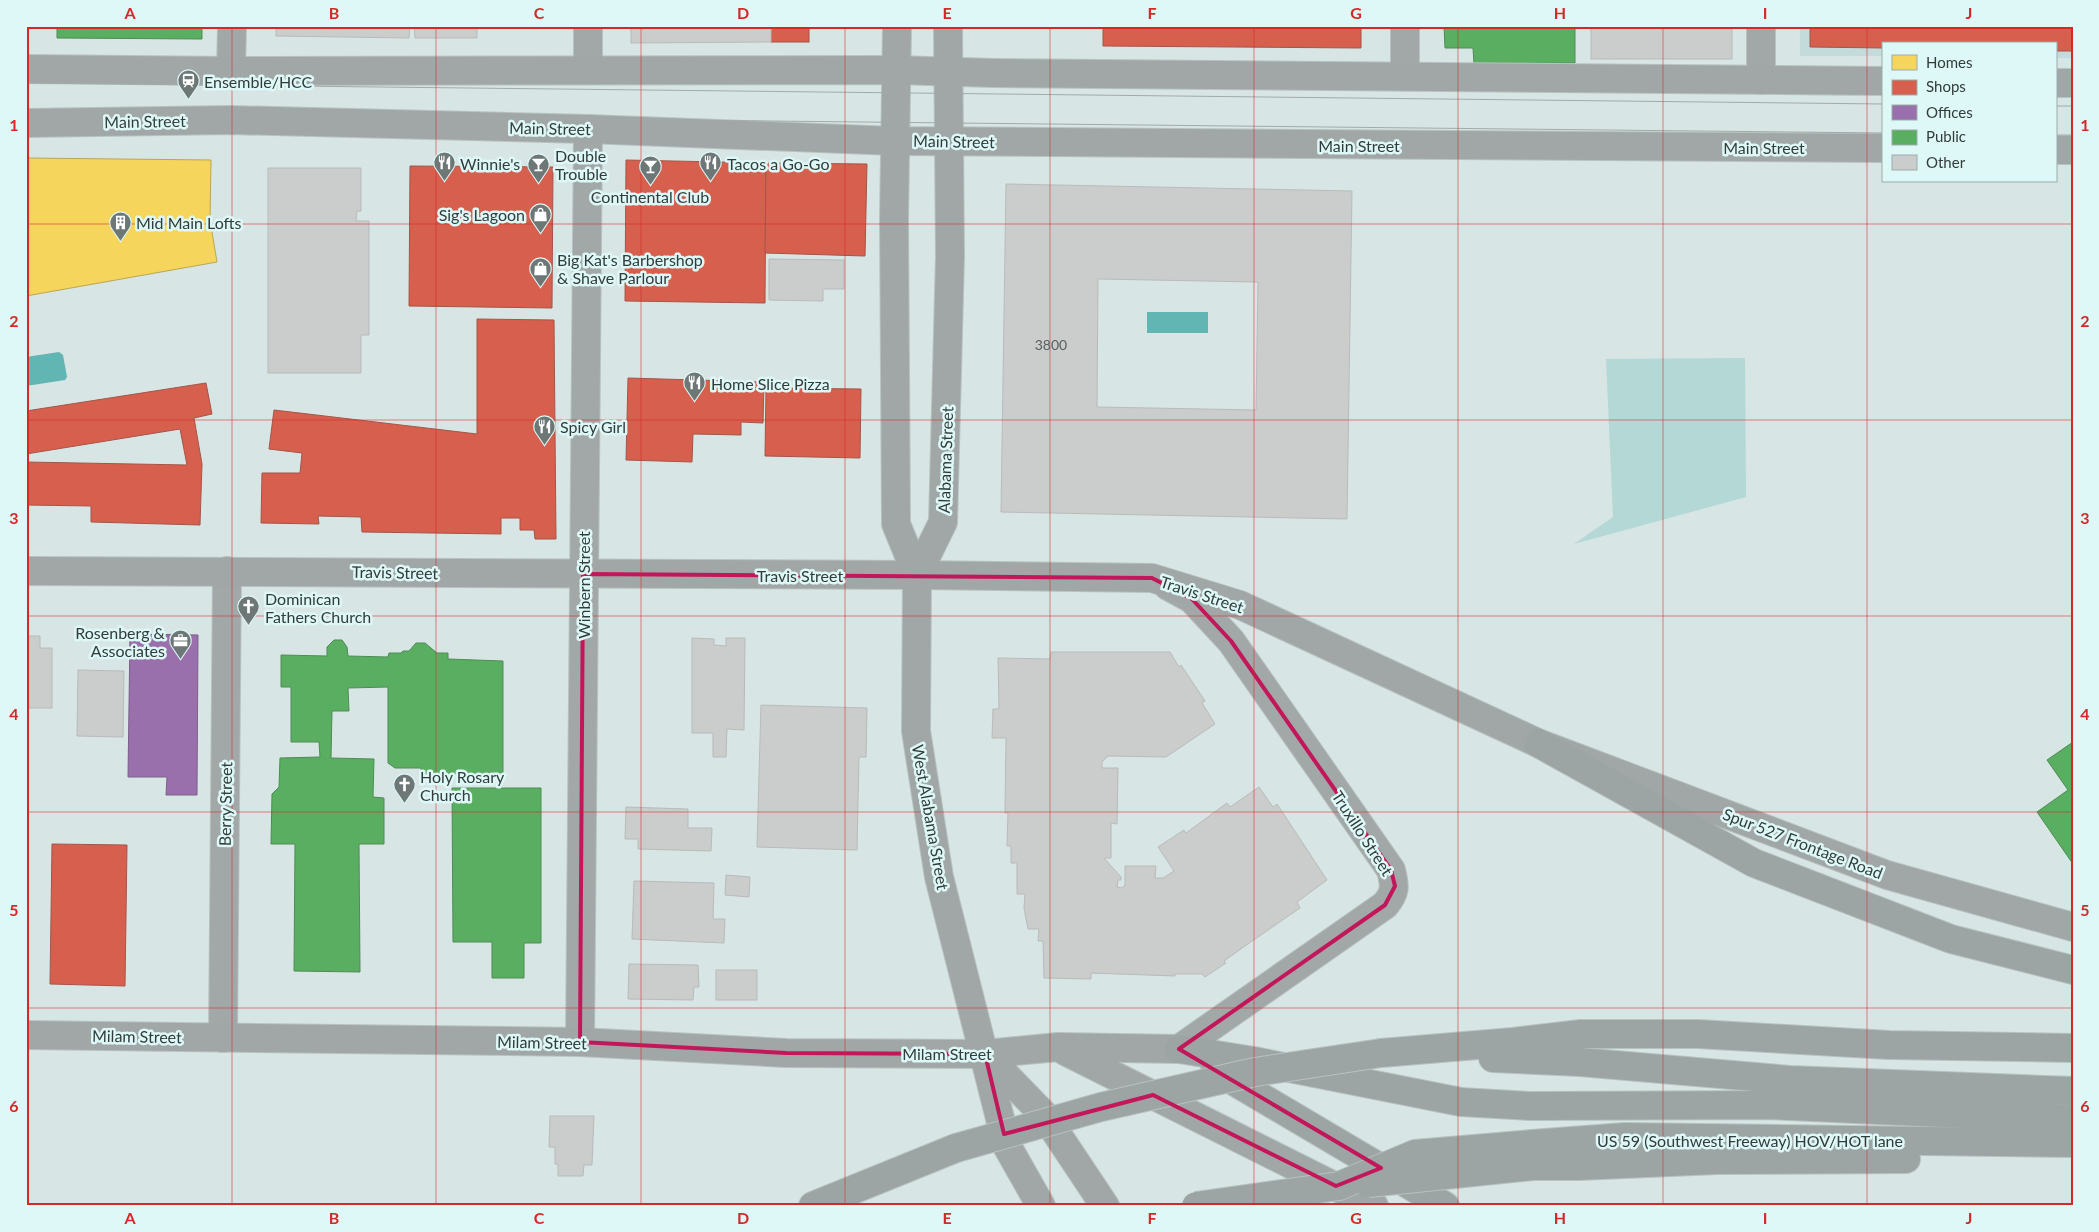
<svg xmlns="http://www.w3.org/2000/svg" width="2099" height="1232" font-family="Lato,sans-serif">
	<rect width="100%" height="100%" fill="#d7e5e4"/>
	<!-- built -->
	<path fill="#c3dcdb" d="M1800,26h273v32h-18v-14h-172v12h-83z"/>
	<!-- green -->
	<path fill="#b3d8d6" d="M1745,358l1,139 -172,47 39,-27 -7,-158z"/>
	<!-- water -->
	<g fill="#61b5b2">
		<rect x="1147" y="312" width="61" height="21"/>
		<path d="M59,352l4,3 4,22 -2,3 -39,6v-29z"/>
	</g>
	<!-- homes -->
	<path fill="#f6d55c" stroke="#bba752" d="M27,158l184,2 -1,60 7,42 -191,34z"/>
	<!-- shops -->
	<g fill="#d6604d" stroke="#a55548">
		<rect x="771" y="26" width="38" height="16"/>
		<path d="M1103,26h258v22l-258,-2z"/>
		<path d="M1810,26h263v25h-18v-7h-172v4l-73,-1z"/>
		<path d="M626,160l140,3 -1,140 -140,-2z"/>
		<path d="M766,163l101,1 -2,92 -100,-3z"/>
		<path d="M410,166l143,1 -1,141 -143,-2z"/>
		<path d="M477,319l77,1 2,219h-21l-1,-9h-14v-12h-19v16l-139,-2 -1,-15 -43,-1 1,8 -58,-1 1,-50h38l2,-20 -33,-4 5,-39 203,24z"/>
		<path d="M628,378l136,4 -1,41 -22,-1v13l-48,-1 -1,28 -66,-2z"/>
		<path d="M206,383l6,31 -18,4 8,46 -2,61 -109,-3v-16l-65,-1v-43l161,3 -7,-36 -154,25v-43z"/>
		<path d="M766,388l95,1 -1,69 -95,-2z"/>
		<path d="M52,844l75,1 -2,141 -75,-2z"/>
	</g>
	<!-- offices -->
	<path fill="#9970ab" stroke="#7a6089" d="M130,634l68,1 -1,160h-31l1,-18h-39z"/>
	<!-- public -->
	<g fill="#5aae61" stroke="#4e8c56">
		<path d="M57,26h145v13l-145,-1z"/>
		<path d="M1444,26h131v37l-101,1 -1,-16h-28z"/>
		<path d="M334,640h8l5,7 1,9 40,1 1,-4h12l2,-2h6l7,-8h9l12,10h11v6l55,2v112l-82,2v-7h-26l-7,-5v-76l-40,1 1,23h-17l-1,47 43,1 -1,38 11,1v46h-25l1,128 -66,-1 1,-127h-24l1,-50 7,-7 1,-29 40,-1 -1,-15h-28v-55h-10v-32l46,1v-9z"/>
		<path d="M2073,742v122l-36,-52 31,-22 -21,-30z"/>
		<path d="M452,788h89v155h-17v35h-32v-36h-39z"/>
	</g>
	<!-- building -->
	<g fill="#cbcdcc" stroke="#b9bbba" fill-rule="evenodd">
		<path d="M276,26h134l-1,12 -133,-2z"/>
		<path d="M414,26h63v12h-62z"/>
		<path d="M631,26h140v16l-140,1z"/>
		<rect x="1591" y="26" width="141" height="33"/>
		<path d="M268,168h93v43h-4l-1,10h13v114h-8v38h-93z"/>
		<path d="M1006,184l346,7 -5,328 -346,-7zM1098,279l160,3 -2,128 -159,-3z"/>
		<path d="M769,259l75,1v29h-21v12l-54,-1z"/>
		<path d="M26,636h14v12h12v60h-26z"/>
		<path d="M692,638l22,1v6l12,1v-8h19l-1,92 -17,-1 -1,28h-13v-24h-21z"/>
		<path d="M1051,652h119l9,15 2,-2 24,36 -3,2 13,21 -49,33 -58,-1 -6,6v6h16l-1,56 -6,-1v35h-7l17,19v3h-3l-1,7 5,1 3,-3v-19h31l-1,12h8l11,-7 -16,-24 26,-17 2,3 41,-30 3,4 29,-20 14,20 4,-3 50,76 -30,22 3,6 -55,38 -21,15 2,2 -21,14 -3,-3h-27v2l-84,-3v6l-47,-1 -1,-37h-5l1,-12h-11l-4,-21 1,-14h-8v-31h-6v-17h-4l1,-33h-3l1,-75h-14l1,-29h6l-1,-51 52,1z"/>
		<path d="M78,670l46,1 -1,66 -46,-1z"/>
		<path d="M761,705l106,3 -1,49h-7l-2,93 -100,-3z"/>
		<path d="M626,807l62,2v19h24l-1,23 -73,-2v-10h-13z"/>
		<path d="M726,875l24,2 -1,20 -24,-2z"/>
		<path d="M634,881l80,2 -1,36h12l-1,24 -92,-4z"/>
		<path d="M629,964l69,1 1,22h-5l-1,13 -65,-1z"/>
		<rect x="716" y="970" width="41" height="30"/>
		<path d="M550,1116h44l-2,49h-8l-1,11h-25v-12h-3v-17h-6z"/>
	</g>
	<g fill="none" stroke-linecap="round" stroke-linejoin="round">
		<defs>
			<g id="street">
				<path d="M1761,26v54"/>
				<path d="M588,69v-43"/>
				<path d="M231,71l1,-45"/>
				<path d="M1405,76v-50"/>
				<path d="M1168,586l24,13 39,42 160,229c4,16 5,22 -6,35l-206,144"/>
				<path d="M223,1038l4,-467"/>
				<path d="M580,1042l8,-913"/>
			</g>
			<g id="secondary">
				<path d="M897,26l-3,193 2,305 21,51 -1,156 23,146 68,269 34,60"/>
				<path d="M26,69l205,2 665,-1 98,3 889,8"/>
				<path d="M2055,83h18"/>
				<path d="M26,123l205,-3 357,9 307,12 988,7"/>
				<path d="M2055,150h18"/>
				<path d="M26,571l891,4 235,3 88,27 298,138 349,132 186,52"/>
				<path d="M917,575l26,-53 7,-266 -2,-230"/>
				<path d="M26,1035l554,7 206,11 199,1 73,-7 121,2"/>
				<path d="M1065,1051l309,155"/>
				<path d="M986,1055l59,61 60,90"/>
			</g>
			<g id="highway">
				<path d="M1538,743l216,120 197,76 122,31"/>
				<path d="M1179,1049l75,12 207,41 68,4 239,-1 305,14"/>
				<path d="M1381,1053l132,-11 68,-8h117l191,11 184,3"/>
				<path d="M1493,1058l87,4 210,18 283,11"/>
				<path d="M1215,1070l230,136"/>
				<path d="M1532,1144l93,-7 448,6"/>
				<path d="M1533,1166h46l138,-6 189,-1"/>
				<path d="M813,1206l143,-58"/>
			</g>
		</defs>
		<!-- street casing -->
		<use href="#street" stroke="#b7c2c1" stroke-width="30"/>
		<!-- secondary casing -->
		<use href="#secondary" stroke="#b7c2c1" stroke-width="30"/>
		<!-- highway casing -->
		<use href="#highway" stroke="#b7c2c1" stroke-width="30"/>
		<!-- street -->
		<use href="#street" stroke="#a2a7a7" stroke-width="28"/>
		<!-- secondary -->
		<use href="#secondary" stroke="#a0a7a6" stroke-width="28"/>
		<!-- highway -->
		<use href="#highway" stroke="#9ca4a4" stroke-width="28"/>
		<!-- tram -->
		<g stroke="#a2aaa9" stroke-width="1">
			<path d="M26,83l1857,21"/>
			<path d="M2055,106h18"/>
			<path d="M26,113l1857,20"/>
			<path d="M2055,135h18"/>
		</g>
		<defs>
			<g id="highway-bridge">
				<path d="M956,1148l145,-41 154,-35 126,-19"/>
				<path d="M1368,1183l165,-17"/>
				<path d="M1196,1206l143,-20 76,-32 117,-10"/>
			</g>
		</defs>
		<!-- highway-bridge casing -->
		<use href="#highway-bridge" stroke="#b7c2c1" stroke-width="30" stroke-linecap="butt"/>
		<!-- highway-bridge -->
		<use href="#highway-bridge" stroke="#9ca4a4" stroke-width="28"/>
	</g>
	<!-- marked area -->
	<path fill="none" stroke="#c2185b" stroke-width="4" stroke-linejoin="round" d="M583,574l569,4 40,21 39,42 160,229 4,16 -10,19 -206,144 202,119 -45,18 -183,-91 -149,39 -19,-80 -199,-1 -206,-11z"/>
	<!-- grid -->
	<path fill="none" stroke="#d62828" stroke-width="1" stroke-opacity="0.55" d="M232,26v1180M436,26v1180M641,26v1180M845,26v1180M1050,26v1180M1254,26v1180M1458,26v1180M1663,26v1180M1867,26v1180M26,224h2047M26,420h2047M26,616h2047M26,812h2047M26,1008h2047"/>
	<!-- icons -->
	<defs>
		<symbol id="station-pin" viewBox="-11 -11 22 30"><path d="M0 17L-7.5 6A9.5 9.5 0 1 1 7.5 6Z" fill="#6c7776" stroke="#def8f7"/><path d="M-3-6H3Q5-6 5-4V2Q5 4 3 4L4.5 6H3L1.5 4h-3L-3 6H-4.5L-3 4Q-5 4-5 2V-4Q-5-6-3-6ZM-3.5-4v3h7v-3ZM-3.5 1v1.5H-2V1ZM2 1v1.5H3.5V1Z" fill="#fff"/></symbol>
		<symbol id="restaurant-pin" viewBox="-11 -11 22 30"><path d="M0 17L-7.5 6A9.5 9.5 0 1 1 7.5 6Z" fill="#6c7776" stroke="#def8f7"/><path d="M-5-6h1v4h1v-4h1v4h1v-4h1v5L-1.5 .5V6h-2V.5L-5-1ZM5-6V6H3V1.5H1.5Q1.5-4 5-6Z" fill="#fff"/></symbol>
		<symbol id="bar-pin" viewBox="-11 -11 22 30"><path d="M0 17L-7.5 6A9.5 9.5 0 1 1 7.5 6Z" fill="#6c7776" stroke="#def8f7"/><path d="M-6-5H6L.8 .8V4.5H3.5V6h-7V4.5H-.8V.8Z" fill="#fff"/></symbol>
		<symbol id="shop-pin" viewBox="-11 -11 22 30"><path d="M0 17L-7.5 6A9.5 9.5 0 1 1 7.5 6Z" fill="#6c7776" stroke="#def8f7"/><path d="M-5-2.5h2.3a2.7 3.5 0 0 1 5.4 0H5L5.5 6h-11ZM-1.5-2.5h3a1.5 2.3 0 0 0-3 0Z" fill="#fff"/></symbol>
		<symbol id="building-pin" viewBox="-11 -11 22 30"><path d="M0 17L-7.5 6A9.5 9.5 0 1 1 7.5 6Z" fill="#6c7776" stroke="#def8f7"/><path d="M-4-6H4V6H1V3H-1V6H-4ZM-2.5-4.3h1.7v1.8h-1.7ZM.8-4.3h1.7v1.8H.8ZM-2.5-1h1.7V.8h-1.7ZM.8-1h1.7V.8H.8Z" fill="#fff"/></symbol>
		<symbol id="church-pin" viewBox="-11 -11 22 30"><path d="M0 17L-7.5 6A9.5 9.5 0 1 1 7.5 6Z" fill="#6c7776" stroke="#def8f7"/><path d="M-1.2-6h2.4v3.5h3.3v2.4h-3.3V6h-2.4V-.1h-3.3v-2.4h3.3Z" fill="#fff"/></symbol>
		<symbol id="office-pin" viewBox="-11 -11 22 30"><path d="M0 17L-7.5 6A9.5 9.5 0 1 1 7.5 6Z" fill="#6c7776" stroke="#def8f7"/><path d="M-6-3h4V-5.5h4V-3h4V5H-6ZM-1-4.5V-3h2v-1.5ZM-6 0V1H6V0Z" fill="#fff"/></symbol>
	</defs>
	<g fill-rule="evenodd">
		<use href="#station-pin" x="176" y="68" width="25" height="34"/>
		<use href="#restaurant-pin" x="432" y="150" width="25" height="34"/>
		<use href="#restaurant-pin" x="698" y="150" width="25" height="34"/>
		<use href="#bar-pin" x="526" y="152" width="25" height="34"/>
		<use href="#bar-pin" x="638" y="154" width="25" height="34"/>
		<use href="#shop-pin" x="528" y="202" width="25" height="34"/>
		<use href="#building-pin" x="108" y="210" width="25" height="34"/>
		<use href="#shop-pin" x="528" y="256" width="25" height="34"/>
		<use href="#restaurant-pin" x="682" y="370" width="25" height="34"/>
		<use href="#restaurant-pin" x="532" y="414" width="25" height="34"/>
		<use href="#church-pin" x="236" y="594" width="25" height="34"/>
		<use href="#office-pin" x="168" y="628" width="25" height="34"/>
		<use href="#church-pin" x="392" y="772" width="25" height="34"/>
	</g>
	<g text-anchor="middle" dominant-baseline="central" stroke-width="5" stroke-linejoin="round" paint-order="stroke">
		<!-- number labels -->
		<g font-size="14" fill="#58605f">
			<text x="1051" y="344">3800</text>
		</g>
		<!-- poi labels -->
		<g font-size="16" fill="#323c3b" stroke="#def8f7" text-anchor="start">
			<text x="204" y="81">Ensemble/HCC</text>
			<text x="555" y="155">Double<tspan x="555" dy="18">Trouble</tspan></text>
			<text x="460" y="163">Winnie's</text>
			<text x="727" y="163">Tacos a Go-Go</text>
			<text x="650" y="196" text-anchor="middle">Continental Club</text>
			<text x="525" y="214" text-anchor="end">Sig's Lagoon</text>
			<text x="136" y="222">Mid Main Lofts</text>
			<text x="557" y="259">Big Kat's Barbershop<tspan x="557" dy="18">&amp; Shave Parlour</tspan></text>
			<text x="711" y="383">Home Slice Pizza</text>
			<text x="560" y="426">Spicy Girl</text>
			<text x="265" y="598">Dominican<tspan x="265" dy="18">Fathers Church</tspan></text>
			<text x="165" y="632" text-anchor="end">Rosenberg &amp;<tspan x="165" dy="18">Associates</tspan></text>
			<text x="420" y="776">Holy Rosary<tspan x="420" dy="18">Church</tspan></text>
		</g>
		<!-- street labels -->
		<g font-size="16" fill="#323c3b" stroke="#def8f7">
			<text transform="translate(145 121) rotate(-1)">Main Street</text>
			<text transform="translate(550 128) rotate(1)">Main Street</text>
			<text transform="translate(954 141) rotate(1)">Main Street</text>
			<text x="1359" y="145">Main Street</text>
			<text x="1764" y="147">Main Street</text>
			<text transform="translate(945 460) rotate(-88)">Alabama Street</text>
			<text transform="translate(395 572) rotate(1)">Travis Street</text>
			<text x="800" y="575">Travis Street</text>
			<text transform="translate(583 585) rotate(-90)">Winbern Street</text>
			<text transform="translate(1202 594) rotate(18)">Travis Street</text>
			<text transform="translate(225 804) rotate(-89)">Berry Street</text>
			<text transform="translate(931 817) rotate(80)">West Alabama Street</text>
			<text transform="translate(1363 833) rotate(57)">Truxillo Street</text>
			<text transform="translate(1803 843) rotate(21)">Spur 527 Frontage Road</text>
			<text transform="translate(137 1036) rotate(1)">Milam Street</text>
			<text transform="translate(542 1042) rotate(1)">Milam Street</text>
			<text x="947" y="1053">Milam Street</text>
			<text x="1750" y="1140">US 59 (Southwest Freeway) HOV/HOT lane</text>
		</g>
	</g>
	<!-- border -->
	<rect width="2099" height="1232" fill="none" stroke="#def8f7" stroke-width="55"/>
	<!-- legend -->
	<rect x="1882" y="42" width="175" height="140" fill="#def8f7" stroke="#99adac"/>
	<rect x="1892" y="55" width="25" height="15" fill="#f6d55c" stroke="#99adac"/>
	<text x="1926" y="68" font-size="15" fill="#323c3b">Homes</text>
	<rect x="1892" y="80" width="25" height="15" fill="#d6604d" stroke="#99adac"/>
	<text x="1926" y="92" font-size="15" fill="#323c3b">Shops</text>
	<rect x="1892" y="105" width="25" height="15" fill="#9970ab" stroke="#99adac"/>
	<text x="1926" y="118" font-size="15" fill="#323c3b">Offices</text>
	<rect x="1892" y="130" width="25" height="15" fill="#5aae61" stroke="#99adac"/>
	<text x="1926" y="142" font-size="15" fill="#323c3b">Public</text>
	<rect x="1892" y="155" width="25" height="15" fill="#cbcdcc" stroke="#99adac"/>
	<text x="1926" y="168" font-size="15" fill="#323c3b">Other</text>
	<rect x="28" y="28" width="2044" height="1176" fill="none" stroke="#d62828" stroke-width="2"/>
	<g font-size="16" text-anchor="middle" font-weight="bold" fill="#d62828">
		<text x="130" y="19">A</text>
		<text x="334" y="19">B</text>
		<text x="539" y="19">C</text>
		<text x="743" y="19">D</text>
		<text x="947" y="19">E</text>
		<text x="1152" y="19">F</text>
		<text x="1356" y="19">G</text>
		<text x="1560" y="19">H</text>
		<text x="1765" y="19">I</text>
		<text x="1969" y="19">J</text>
		<text x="14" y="131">1</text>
		<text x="2085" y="131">1</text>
		<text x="14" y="327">2</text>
		<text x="2085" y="327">2</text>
		<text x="14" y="524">3</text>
		<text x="2085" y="524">3</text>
		<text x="14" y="720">4</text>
		<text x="2085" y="720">4</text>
		<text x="14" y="916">5</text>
		<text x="2085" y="916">5</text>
		<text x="14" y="1112">6</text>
		<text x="2085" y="1112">6</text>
		<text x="130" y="1224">A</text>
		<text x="334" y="1224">B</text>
		<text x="539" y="1224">C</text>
		<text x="743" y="1224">D</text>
		<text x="947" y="1224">E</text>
		<text x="1152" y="1224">F</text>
		<text x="1356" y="1224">G</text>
		<text x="1560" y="1224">H</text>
		<text x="1765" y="1224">I</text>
		<text x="1969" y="1224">J</text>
	</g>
</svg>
